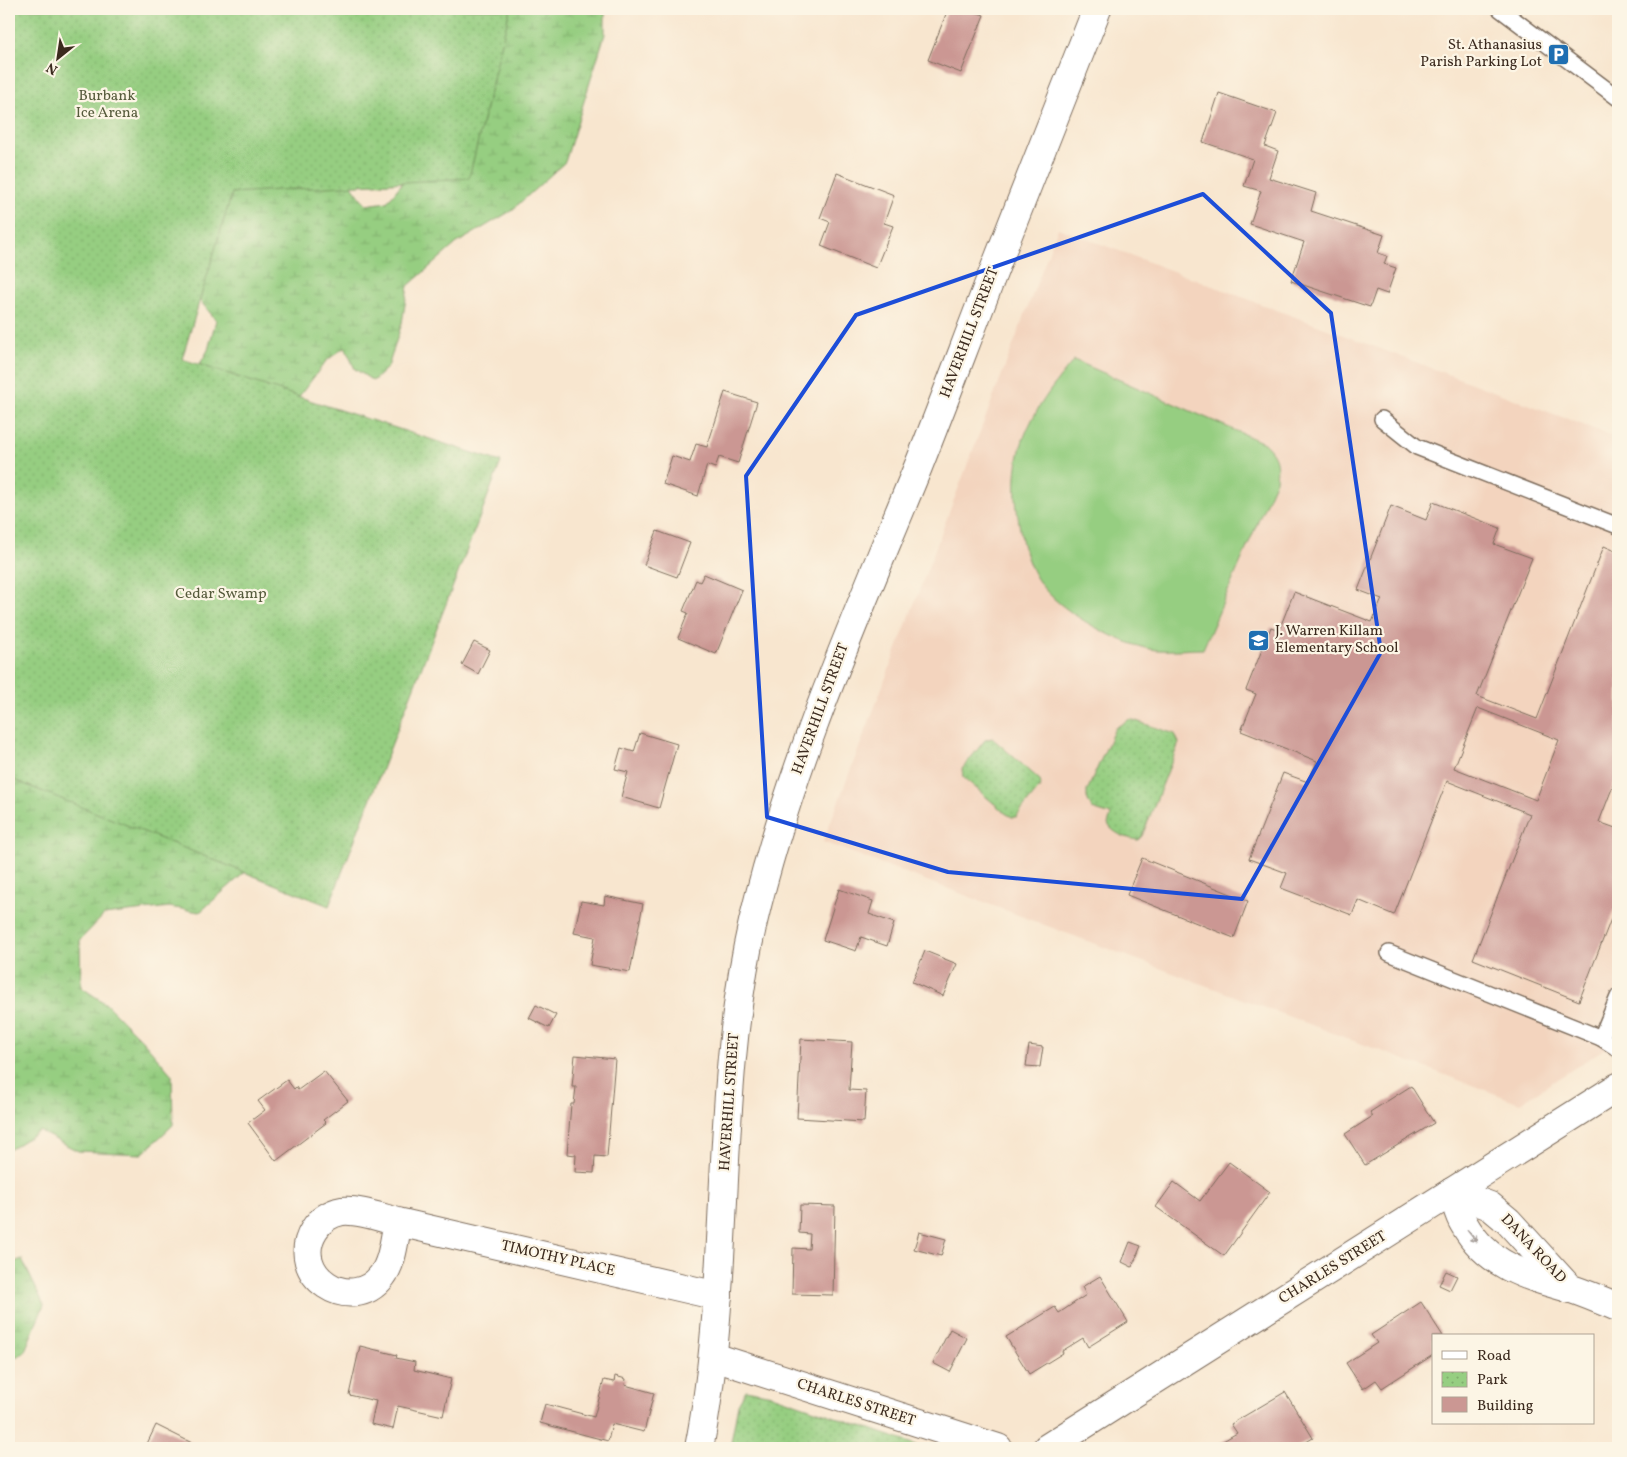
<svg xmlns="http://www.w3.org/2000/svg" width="1627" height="1457" font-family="Vollkorn,serif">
	<defs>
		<pattern id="wetland-marsh" width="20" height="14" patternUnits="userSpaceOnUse" patternTransform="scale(1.25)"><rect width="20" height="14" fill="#96ce81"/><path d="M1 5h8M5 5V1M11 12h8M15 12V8" fill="none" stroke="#82b16f"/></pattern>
		<pattern id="park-dots" width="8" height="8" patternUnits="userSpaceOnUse" patternTransform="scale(1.25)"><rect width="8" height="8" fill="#96ce81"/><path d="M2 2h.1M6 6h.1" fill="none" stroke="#82b16f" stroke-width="1.8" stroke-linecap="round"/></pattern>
	</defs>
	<rect width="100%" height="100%" fill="#fcf5e5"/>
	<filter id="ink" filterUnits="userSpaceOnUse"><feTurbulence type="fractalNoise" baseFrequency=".02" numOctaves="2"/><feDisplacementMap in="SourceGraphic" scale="10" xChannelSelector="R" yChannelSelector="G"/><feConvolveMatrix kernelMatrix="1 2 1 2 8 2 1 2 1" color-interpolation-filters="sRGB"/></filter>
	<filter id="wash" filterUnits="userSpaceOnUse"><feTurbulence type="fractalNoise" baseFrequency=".0096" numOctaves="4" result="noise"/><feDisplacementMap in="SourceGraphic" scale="20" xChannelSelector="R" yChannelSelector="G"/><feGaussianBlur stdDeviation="1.12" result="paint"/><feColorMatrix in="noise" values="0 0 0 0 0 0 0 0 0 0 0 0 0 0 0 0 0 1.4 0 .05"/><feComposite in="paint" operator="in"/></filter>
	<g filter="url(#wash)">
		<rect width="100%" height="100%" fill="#f8e6cf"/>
		<!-- built -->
		<path fill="#f3d4be" d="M1058,228l560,210v602l-98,63 -697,-261z"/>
		<!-- wetland -->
		<g fill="url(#wetland-marsh)" stroke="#687c50">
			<path d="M458,9h147v25l-40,128 -54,49 -54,32 -49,43 -6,37 -14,44 -15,14 -18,-12 -10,-22 -19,14 -41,54 -25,444 -60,53 -31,-5 -65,8 -24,25 1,47 25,17 37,37 29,34 1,50 -31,29 -64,-3 -39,-20 -30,19v-454l199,-346 8,-30 -48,-58 -63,-53 235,-40 26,36 21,-3 31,-39z"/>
			<path d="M22,1259l22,46 -20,48 -15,7v-96z"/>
		</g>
		<!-- park -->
		<g fill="url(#park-dots)" stroke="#687c50">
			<path d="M9,9h501l-41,169 -237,15 -50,166 319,103 -172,444 -320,-128z"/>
			<path d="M1130,719l45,15 4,9 -37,93 -4,4c-10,-1 -26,-7 -30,-16l3,-9 -19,-6 -5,-11v-7l28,-63z"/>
			<path d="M992,738l48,42 1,6 -25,31h-4l-7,-4 -42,-36 -1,-8 23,-29z"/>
			<path d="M746,1390l26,5 153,53h-195l8,-44z"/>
		</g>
		<!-- pitch -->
		<path fill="#96ce81" stroke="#687c50" d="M1074,360l190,83c13,13 14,19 12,37l-73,169c-15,0 -31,2 -46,1 -35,-4 -93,-36 -115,-64 -14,-18 -20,-42 -23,-63 -5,-28 -5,-57 4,-83 11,-30 31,-56 51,-80z"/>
		<g id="blocks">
			<!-- building -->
			<g fill="#cb9793" fill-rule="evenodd">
				<path d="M948,9h18l18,6 -23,58 -33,-13z"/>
				<path d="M1219,93l58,20 -12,33 13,5 -9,27 47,15 -5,18 73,24 -6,18 9,3 -3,8 12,4 -9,26 -11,-4 -6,17 -79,-26 13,-39 -54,-18 11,-33 -17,-5 9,-27 -50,-17z"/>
				<path d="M837,173l57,22 -10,28 9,3 -17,42 -55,-22 9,-24 -10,-4z"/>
				<path d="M725,392l32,10 -19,61 -19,-6 -4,11 -8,-3 -9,31 -35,-12 9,-28 18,6 6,-18 11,3z"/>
				<path d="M1433,502l67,26 -6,16 38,14 -55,138 60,23 67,-173 14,6v221l-19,49 19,7v72l-39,100 -106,-42 57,-145 -83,-33 -53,134 -36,-15 -6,15 -71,-27 6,-15 -38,-14 34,-86 25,9 9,-21 -76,-30 15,-37 -10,-4 25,-63 8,3 15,-38 78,30 10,-23 -24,-9 33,-84 35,14zM1478,708l81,32 -23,60 -82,-32z"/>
				<path d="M657,531l33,12 -13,34 -33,-12z"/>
				<path d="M704,574l38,16 -26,64 -38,-16 10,-25 -5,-2 13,-31 4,2z"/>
				<path d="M474,642l16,8 -12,24 -16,-9z"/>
				<path d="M640,733l37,11 -18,64 -38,-11 7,-25 -13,-3 6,-21 13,4z"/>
				<path d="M1142,858l106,43 -14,37 -107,-43z"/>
				<path d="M839,889l34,12 -4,13 25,9 -7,23 -26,-9 -5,14 -33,-11z"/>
				<path d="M605,896l38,8 -13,68 -40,-7 5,-28 -21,-4 7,-32 23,4z"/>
				<path d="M925,951l32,13 -14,32 -31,-14z"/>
				<path d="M536,1005l20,10 -7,13 -20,-10z"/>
				<path d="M801,1039l51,3 -3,48 17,1 -2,31 -67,-4z"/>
				<path d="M1029,1045l14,2 -3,20 -14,-1z"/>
				<path d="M575,1055l40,4 -8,98 -12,-1 -1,17 -19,-1 1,-17 -9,-1 4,-50h3l2,-17h-4z"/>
				<path d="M324,1071l24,30 -25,19 3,3 -50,38 -28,-38 17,-13 -7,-9 29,-21 7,9 2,-2 2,3z"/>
				<path d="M1411,1086l23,37 -69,42 -20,-31 28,-18 -3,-4z"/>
				<path d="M1229,1162l41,30 -46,64 -68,-49 18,-25 26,19z"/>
				<path d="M800,1205l35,1 -2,89 -41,-1 1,-46 16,1 1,-15 -11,-1z"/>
				<path d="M919,1232l27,7 -5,17 -27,-7z"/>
				<path d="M1130,1242l11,4 -9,21 -10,-5z"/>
				<path d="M1446,1271l11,5 -7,14 -11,-5z"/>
				<path d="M1100,1276l28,46 -40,25 -5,-9 -21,13 1,2 -34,21 -23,-37 49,-30 4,6 27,-18 -4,-8z"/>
				<path d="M1421,1302l22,34h-10v19l-51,33 -6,-8 -13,9 -17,-26 31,-20 -6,-8z"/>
				<path d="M950,1329l17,9 -17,34 -17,-9z"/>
				<path d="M360,1346l37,9 -1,3 19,4 -1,8 37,9 -8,37 -45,-10 -5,23 -22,-5 5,-23 -27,-6z"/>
				<path d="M615,1376l11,3 -1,6 29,8 -10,39 -32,-8 -4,17 -68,-18 5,-19 49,13 10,-37 10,2z"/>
				<path d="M1285,1392l28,46 -17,10h-85l26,-15 -6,-9z"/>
				<path d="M156,1425l46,23h-57z"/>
			</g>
		</g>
	</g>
	<g filter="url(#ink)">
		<use href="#blocks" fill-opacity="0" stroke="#7d6c5c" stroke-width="1"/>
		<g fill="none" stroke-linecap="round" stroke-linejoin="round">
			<defs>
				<g id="service">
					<path d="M1500,9l118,89"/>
					<path d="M1382,419l35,28 201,79"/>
					<path d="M1389,953l212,85"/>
					<path d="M1618,997l-17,41 17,11"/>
				</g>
				<g id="minor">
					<path d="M1452,1192c4,10 6,23 12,32 23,41 62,52 104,64 17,5 34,13 50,19"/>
					<path d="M1452,1192l38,14 18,15 62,68"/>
					<path d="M398,1222c-4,17 -5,40 -16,54 -31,41 -95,-2 -68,-46 6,-10 17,-17 28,-19 16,-2 40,7 56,11l320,74"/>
				</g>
				<g id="tertiary">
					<path d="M714,1357l284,91"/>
					<path d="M699,1448c34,-173 14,-354 54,-526 37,-157 104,-306 165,-455 28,-70 54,-141 82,-212 32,-82 65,-164 97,-246"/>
					<path d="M1047,1448l571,-361"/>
				</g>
			</defs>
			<!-- service casing -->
			<use href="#service" stroke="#7d6c5c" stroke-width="18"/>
			<!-- minor casing -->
			<use href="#minor" stroke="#7d6c5c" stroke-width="30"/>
			<!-- tertiary casing -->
			<use href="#tertiary" stroke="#7d6c5c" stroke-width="30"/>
			<!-- service -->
			<use href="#service" stroke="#fff" stroke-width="15"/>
			<!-- minor -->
			<use href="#minor" stroke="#fff" stroke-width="28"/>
			<!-- tertiary -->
			<use href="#tertiary" stroke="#fff" stroke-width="28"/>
		</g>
		<!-- one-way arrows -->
		<defs><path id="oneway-shaft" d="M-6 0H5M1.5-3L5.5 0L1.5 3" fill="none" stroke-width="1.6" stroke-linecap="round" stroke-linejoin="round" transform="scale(1.25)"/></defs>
		<use stroke="#a79f9a" href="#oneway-shaft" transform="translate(1472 1236) rotate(52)"/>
	</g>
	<!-- marked area -->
	<path fill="none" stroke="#1d4ed8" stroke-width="4" stroke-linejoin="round" d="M1203,194l128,119 50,339 -139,247 -294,-27 -181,-55 -21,-341 110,-161z"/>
	<!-- icons -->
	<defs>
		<symbol id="parking-square" viewBox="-11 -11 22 22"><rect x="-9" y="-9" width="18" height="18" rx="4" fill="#1f6fb2" stroke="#fcf5e5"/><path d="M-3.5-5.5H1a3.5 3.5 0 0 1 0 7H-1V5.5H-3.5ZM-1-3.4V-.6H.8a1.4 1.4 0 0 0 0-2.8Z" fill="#fff"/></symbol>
		<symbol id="school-square" viewBox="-11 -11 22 22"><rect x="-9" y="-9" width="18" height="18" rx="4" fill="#1f6fb2" stroke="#fcf5e5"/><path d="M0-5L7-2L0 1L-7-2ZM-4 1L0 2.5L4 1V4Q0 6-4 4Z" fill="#fff"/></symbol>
	</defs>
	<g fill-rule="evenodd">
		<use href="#parking-square" x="1546" y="42" width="25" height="25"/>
		<use href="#school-square" x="1246" y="628" width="25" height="25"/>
	</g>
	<g text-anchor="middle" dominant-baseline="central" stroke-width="4.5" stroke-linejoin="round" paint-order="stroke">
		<!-- poi labels -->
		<g font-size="15" fill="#3b2a1e" stroke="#fcf5e5" text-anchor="end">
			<text x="1542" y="45">St. Athanasius<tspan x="1542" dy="17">Parish Parking Lot</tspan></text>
			<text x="1275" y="631" text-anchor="start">J. Warren Killam<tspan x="1275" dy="17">Elementary School</tspan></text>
		</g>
		<!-- park labels -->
		<g font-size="15" fill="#565b3c" stroke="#fcf5e5">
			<text x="107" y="96">Burbank<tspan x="107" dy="17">Ice Arena</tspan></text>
			<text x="221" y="594">Cedar Swamp</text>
		</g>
		<!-- street labels -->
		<g font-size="15" fill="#3b2a1e" stroke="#fcf5e5">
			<text transform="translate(970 333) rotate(-69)">HAVERHILL STREET</text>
			<text transform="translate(821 709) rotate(-70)">HAVERHILL STREET</text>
			<text transform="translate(730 1102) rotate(-86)">HAVERHILL STREET</text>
			<text transform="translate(1533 1249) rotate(47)">DANA ROAD</text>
			<text transform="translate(558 1259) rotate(13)">TIMOTHY PLACE</text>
			<text transform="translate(1333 1268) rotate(-32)">CHARLES STREET</text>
			<text transform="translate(856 1403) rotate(18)">CHARLES STREET</text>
		</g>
	</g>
	<!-- margin -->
	<rect width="1627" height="1457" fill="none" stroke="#fcf5e5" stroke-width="30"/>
	<!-- legend -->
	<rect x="1432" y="1334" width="162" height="90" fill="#fcf5e5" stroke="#afa495"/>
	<rect x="1442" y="1351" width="25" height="8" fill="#ffffff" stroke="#afa495"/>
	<text x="1477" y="1360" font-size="15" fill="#3b2a1e">Road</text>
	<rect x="1442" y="1372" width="25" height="15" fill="url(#park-dots)" stroke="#afa495"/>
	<text x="1477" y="1384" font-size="15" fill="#3b2a1e">Park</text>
	<rect x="1442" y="1397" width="25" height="15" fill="#cb9793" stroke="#afa495"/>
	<text x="1477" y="1410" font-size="15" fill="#3b2a1e">Building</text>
	<!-- north arrow -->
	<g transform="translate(58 58) rotate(210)" stroke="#fcf5e5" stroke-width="4" paint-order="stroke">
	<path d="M0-4L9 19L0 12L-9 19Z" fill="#3b2a1e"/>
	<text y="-8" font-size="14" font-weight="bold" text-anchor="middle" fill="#3b2a1e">N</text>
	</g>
</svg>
